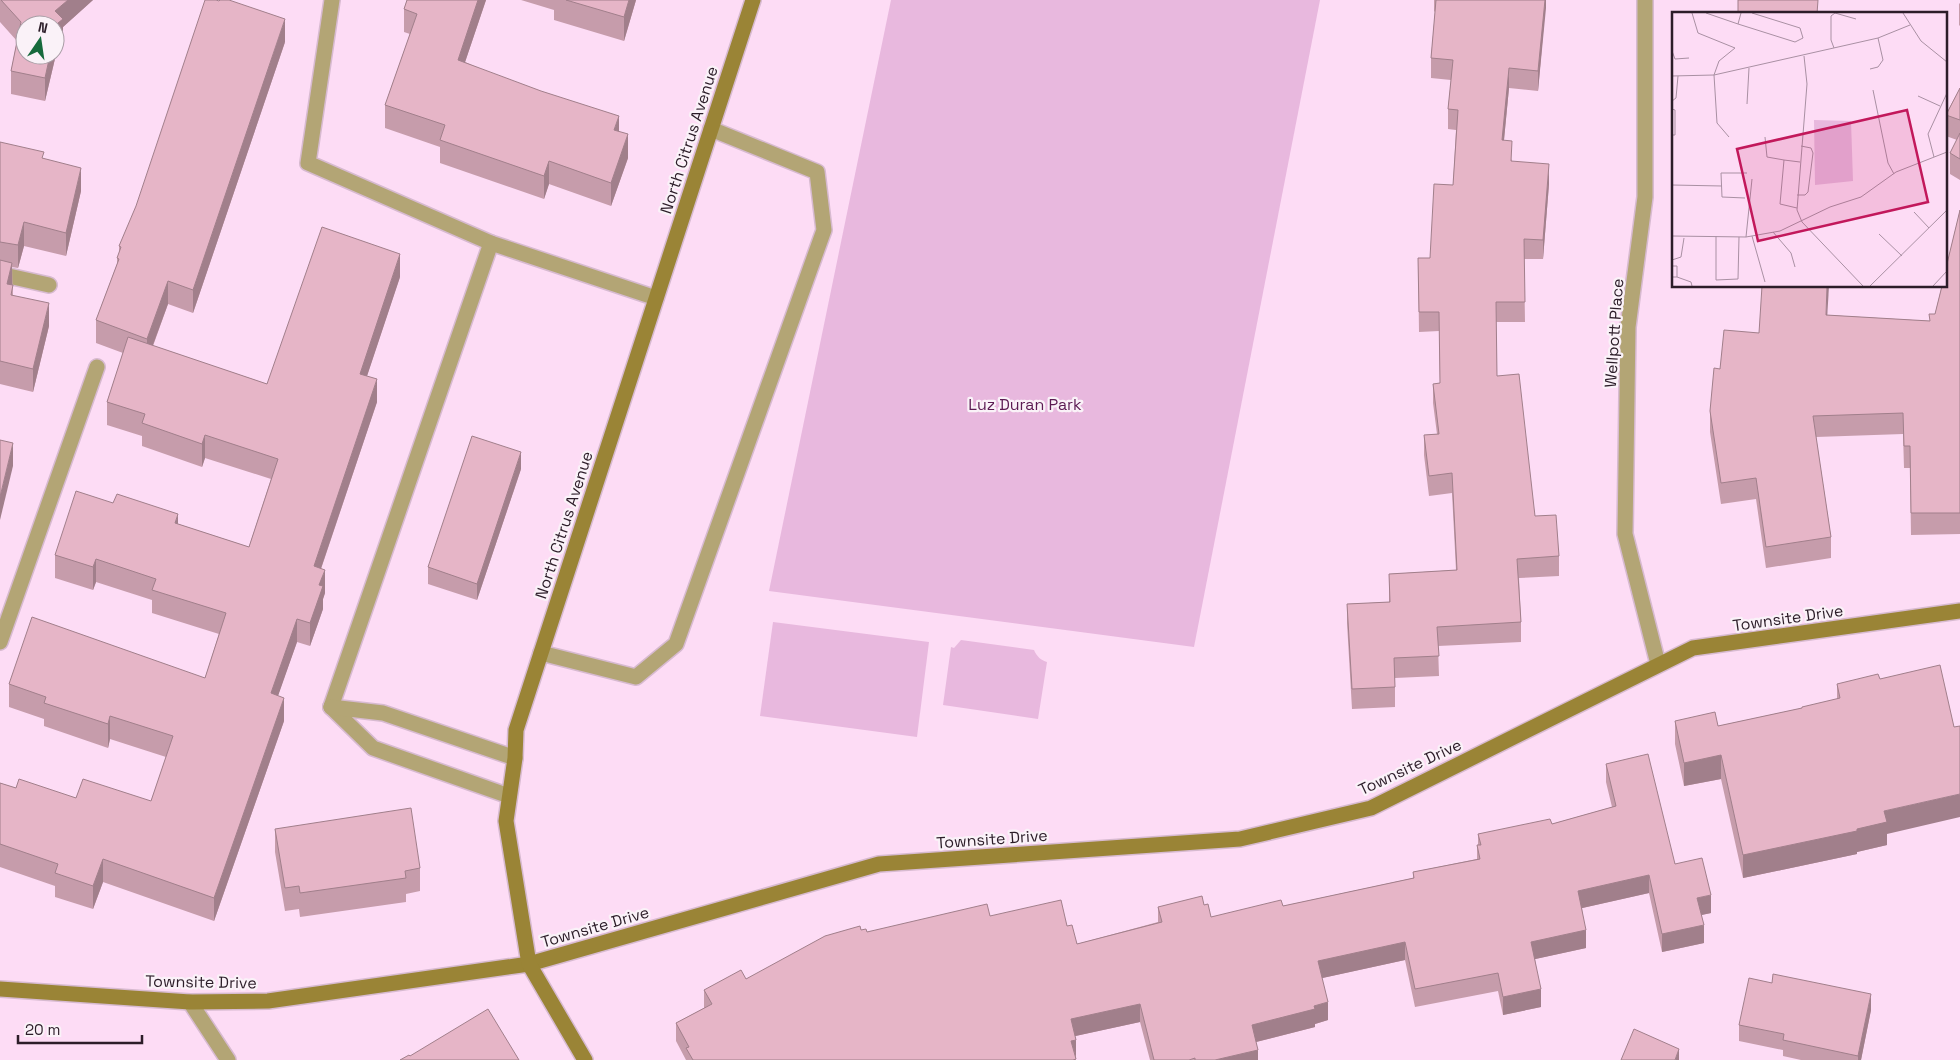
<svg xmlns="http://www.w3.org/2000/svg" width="1960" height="1060" font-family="'Space Grotesk',sans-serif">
	<rect width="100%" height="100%" fill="#fddcf5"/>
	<!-- green -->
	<g fill="#e8b8de">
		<path d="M891,0h429l-126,647 -425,-56z"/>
		<path d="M773,622l156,20 -12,95 -157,-21z"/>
		<path d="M961,640l73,10c3,7 7,10 13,12l-9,57 -95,-14 8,-58 3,1z"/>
	</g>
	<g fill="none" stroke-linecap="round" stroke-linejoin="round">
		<defs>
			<g id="lane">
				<path d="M332,0l-24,163 183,80"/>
				<path d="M0,274l49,11"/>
				<path d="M0,642l97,-275"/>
				<path d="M541,653l95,24 40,-33 148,-414 -7,-58 -106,-43"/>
				<path d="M331,707l160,-464 165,55"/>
				<path d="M331,707l42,41 136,48"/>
				<path d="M331,707l52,6 132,45"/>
			</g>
			<g id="street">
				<path d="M1645,0v197l-17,130 -3,207 33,130"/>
				<path d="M190,1002l38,58"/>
			</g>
			<g id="secondary">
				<path d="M0,989l190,13 78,-1 261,-37 350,-100 361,-25 131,-31 322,-160 267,-37"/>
				<path d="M585,1060l-56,-96 -23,-143 9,-63 1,-28 237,-730"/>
			</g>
		</defs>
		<!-- lane casing -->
		<use href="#lane" stroke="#d7bad0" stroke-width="18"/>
		<!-- street casing -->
		<use href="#street" stroke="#d7bad0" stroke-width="18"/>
		<!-- secondary casing -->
		<use href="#secondary" stroke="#d7bad0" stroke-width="18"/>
		<!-- lane -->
		<use href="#lane" stroke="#b3a575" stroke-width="15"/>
		<!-- street -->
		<use href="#street" stroke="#b3a575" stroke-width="15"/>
		<!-- secondary -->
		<use href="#secondary" stroke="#9a8436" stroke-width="15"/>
	</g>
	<!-- wall -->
	<g fill="#c69cab">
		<path d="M0,0h93l-30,27v14l-5,5 -13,55 -34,-7v-23l6,-30 -17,-19z"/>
		<path d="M407,0h79l-21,62 154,69 9,27 -17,48 -62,-22 -5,15 -104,-36v-16l-55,-19v-23l25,-71 -6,-2v-23z"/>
		<path d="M521,0h115l-12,41 -70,-21v-10z"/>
		<path d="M1434,0h112l-8,91 -29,-3 -5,52 8,21 37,23 -6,75h-19l1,63h-29l1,54 38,140 24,40v20l-40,2 2,44v20l-83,4 1,30 -44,2v29l-43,2 -5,-86v-19l42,-2v-28l67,-4 -4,-77 -23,3 -5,-41v-20l13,-1 -4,-31v-19l7,-1 -1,-52 -20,1 -1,-74h12l23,-73 3,-55 -8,-1v-20l3,-29 -20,-2v-20l4,-46 -1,-1z"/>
		<path d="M1960,3v23l-1,-1v-21z"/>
		<path d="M285,42l-92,271 -25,-9 -15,42 114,38 133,-107 -33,99 10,26 -56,167 4,24 -2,6v10l-13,37 -13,-4 -19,53 6,26 -70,200 -111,-39 -10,27 -38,-12v-11l-55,-19v-84l16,5 60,10 75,3 15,-44 -56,-18 -2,9 -64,-22v-7l-35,-12v-23l196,-6 14,-44 -67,-21v-13l-56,-18 -3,8 -38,-12v-23l123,-31 71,23 22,-68 -66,-21 -3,9 -60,-21v-10l-35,-11v-23l16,-49 -27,-10v-23l21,-56v-6l2,-4v-8z"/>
		<path d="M1960,88v92l-10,-6v-21l7,-13 -11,-4v-22z"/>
		<path d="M0,142l44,17 37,32 -15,65 -42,-10 -6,22 -6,-1 1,28 36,31 -16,66 -33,-8z"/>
		<path d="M1960,210v324l-49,1 -1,-67h-6l-1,-34 -87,3 15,100v21l-65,10 -10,-69 -35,5 -11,-72v-21l10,-42 39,-36 68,-18 103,6 5,-7z"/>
		<path d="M521,469l-44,131 -49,-16v-17z"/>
		<path d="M1837,684l50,150v11l-30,7v2l-114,24 -22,-99 -37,7 -9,-42v-23l43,5 84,-18 35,-9z"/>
		<path d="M1606,764l69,100 36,49 -10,2 3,28 -42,9 -13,-59 -67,15 4,40 -51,11 6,48 -38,8 -5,-24 -83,16 -10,-47 -83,18 6,42 -13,4v3l-59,15 2,18h-108l-10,-38 -65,14 1,24h-390l-10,-19v-18l28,-15v-18l42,-11 115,-49 6,2 123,-16 77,10 10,18 81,-22v-15l46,-2 7,12 72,-11 130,-28v-6l64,-13v-14h1v-11l74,-10 60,-17 -6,-25z"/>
		<path d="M275,829l145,39v23l-14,3v8l-106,15 -1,-8 -14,2 -10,-59z"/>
		<path d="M1871,1010l-10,50h-60l-18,-4v-6l-44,-9v-16z"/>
	</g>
	<!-- shaded-wall -->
	<g fill="#a17f8b">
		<path d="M68,0h25l-30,27v14l-5,5 -13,55v-23l5,-23h5v-44z"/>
		<path d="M478,0h8l-28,83v-23z"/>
		<path d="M629,0h7l-12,41v-24z"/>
		<path d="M1545,0h1v8l-8,83v-20z"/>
		<path d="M285,19v23l-92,271v-23z"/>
		<path d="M1509,68v20l-7,72v-20z"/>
		<path d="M619,116v24l-5,-10z"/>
		<path d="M628,134v24l-17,48v-23z"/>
		<path d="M549,161v23l-5,15v-23z"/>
		<path d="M1549,164v20l-6,75v-19z"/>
		<path d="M81,168v23l-15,65v-23z"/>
		<path d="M24,222v24l-6,22v-23z"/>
		<path d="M400,254v23l-40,120v-23z"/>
		<path d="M12,263v23l-5,-2z"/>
		<path d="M168,281v23l-21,57v-22z"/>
		<path d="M1827,286h2l-3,51v-22z"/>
		<path d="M49,303v23l-16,66v-23z"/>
		<path d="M377,379v23l-63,187v-23z"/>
		<path d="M205,435v23l-3,9v-23z"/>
		<path d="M13,443v23l-13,54v-23z"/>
		<path d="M521,452v17l-44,131v-16z"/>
		<path d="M178,514v23l-3,-14z"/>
		<path d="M96,559v23l-3,8v-23z"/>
		<path d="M325,570v23l-2,6v10l-13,37v-23l9,-38z"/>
		<path d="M297,619v23l-26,74v-23z"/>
		<path d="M284,698v23l-70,200v-23z"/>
		<path d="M110,716v23l-2,9v-24z"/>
		<path d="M1721,755v24l-37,7v-23z"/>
		<path d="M1960,794v23l-73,17v11l-30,7v2l-114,24v-23l114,-26 27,-18z"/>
		<path d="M103,859v23l-10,27v-23z"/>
		<path d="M1649,875v18l-71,16v-18z"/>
		<path d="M1711,895v18l-14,3v-18z"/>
		<path d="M1704,925v18l-42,9v-18z"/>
		<path d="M1586,930v18l-55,12v-18z"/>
		<path d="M1405,942v18l-87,19v-18z"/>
		<path d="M1541,989v18l-38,8v-18z"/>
		<path d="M1871,994v16l-10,50h-3v-4z"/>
		<path d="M1328,1002v18l-13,4v3l-63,16v-18z"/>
		<path d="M1140,1004v18l-69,15v-18z"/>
		<path d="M1076,1040v18l-5,-17z"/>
		<path d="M1679,1049v11h-4z"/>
		<path d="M1258,1050v10h-43z"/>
	</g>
	<!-- building -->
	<g fill="#e6b5c7" stroke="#a17f8b">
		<path d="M1,0h67l-13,11 8,8 -5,4 -3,11v-9h-30v30h25l-5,23 -34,-7 10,-49z"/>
		<path d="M205,0h11l3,1 1,-1h9l56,19 -92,271 -25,-9 -21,58 -51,-19 23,-61 -2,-1 4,-11 -2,-1 17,-40z"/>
		<path d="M407,0h71l-20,60 83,31 78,25 -5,14 14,4 -17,49 -62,-22 -5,15 -104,-36 5,-15 -60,-20 32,-91 -13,-5z"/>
		<path d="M566,0h63l-5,17z"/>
		<path d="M1436,0h109l-7,71 -29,-3 -7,72 10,1 -1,20 38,3 -6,76 -19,-1 1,63h-29l1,74 22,-2 16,142 21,-1 3,41 -42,3 4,63 -84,5 2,29 -45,2 1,29 -43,2 -5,-85 43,-2 -1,-28 68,-4 -5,-97 -23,3 -5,-41 15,-1 -6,-50 7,-1 -1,-71h-20l-1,-54h12l4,-74 19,1 5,-75 -10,-1 5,-49 -22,-2z"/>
		<path d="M1738,0h80l-1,14h-79z"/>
		<path d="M1960,88v32l-14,-5z"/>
		<path d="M1960,133v26l-10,-6z"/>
		<path d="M0,142l44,10 -2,6 39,10 -15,65 -42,-11 -6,23 -18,-3z"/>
		<path d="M1960,210v303h-49l-1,-67h-6l-1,-33 -90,3 18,121 -65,10 -10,-69 -35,5 -11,-72 4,-43 6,1 4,-39 35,3 3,-47h65l-1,29 104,6 -1,-7h6l7,-28h4v-18z"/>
		<path d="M322,227l78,27 -40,120 17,5 -63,187 11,4 -6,15 4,1 -13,37 -13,-4 -26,74 13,5 -70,200 -111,-39 -10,27 -38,-13 3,-9 -58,-20v-61l16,5 3,-9 57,19 7,-19 68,22 22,-65 -63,-20 -2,8 -64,-21 2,-6 -37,-13 23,-67 173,61 21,-65 -74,-23 4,-11 -60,-20 -3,8 -38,-12 21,-64 37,12 4,-9 61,20 -3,9 74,24 29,-88 -73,-24 -3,9 -60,-21 3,-9 -38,-12 21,-65 139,47z"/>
		<path d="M0,260l12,3 -5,21 6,1 -2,10 38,8 -16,66 -33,-8z"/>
		<path d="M472,436l49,16 -44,132 -49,-17z"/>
		<path d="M0,440l13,3 -13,54z"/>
		<path d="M1940,665l14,62 6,-1v68l-76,17 3,11 -30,7v2l-114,24 -22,-100 -37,8 -9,-42 40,-9 3,14 84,-18v-1l38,-9 -3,-14 41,-10 2,5z"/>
		<path d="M1648,754l27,110 27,-6 9,37 -14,3 7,27 -42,9 -13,-59 -71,16 8,39 -55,12 10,47 -38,8 -5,-24 -83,16 -10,-47 -87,19 10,41 -14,4 1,3 -63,16 6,25 -43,10h-20v-2l-6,2h-35l-14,-56 -69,15 5,21 -5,1 5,18 -3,1h-380l-7,-12 3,-1 -13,-24 36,-19 -8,-14 37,-20 5,9 79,-43 35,-10 1,4 5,-1 1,3 120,-28 3,12 71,-16 6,26 5,-1 5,19 85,-22 -4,-15 44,-11 2,9 4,-1 3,13 70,-17 2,6 131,-28 -1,-6 67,-13 -3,-14h4l-3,-11 72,-15 2,5 64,-18 -10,-42z"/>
		<path d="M411,808l9,60 -15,3 1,7 -106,15 -1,-7 -14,2 -10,-59z"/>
		<path d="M1773,974l98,20 -13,62 -75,-16 1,-6 -45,-9 10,-47 23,5z"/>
		<path d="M488,1009l31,51h-119l9,-5 1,1z"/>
		<path d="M1634,1029l45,20 -4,11h-54z"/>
	</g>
	<g text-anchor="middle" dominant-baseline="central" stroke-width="4.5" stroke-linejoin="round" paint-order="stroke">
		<!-- street labels -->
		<g font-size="16" fill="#2c1d29" stroke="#faf2f8">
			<text transform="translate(689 140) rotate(-72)">North Citrus Avenue</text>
			<text transform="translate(1614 333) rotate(-86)">Wellpott Place</text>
			<text transform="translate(564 525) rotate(-72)">North Citrus Avenue</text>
			<text transform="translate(1788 618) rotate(-8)">Townsite Drive</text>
			<text transform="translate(1410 767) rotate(-25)">Townsite Drive</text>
			<text transform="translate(992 839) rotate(-4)">Townsite Drive</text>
			<text transform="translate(595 927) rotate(-16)">Townsite Drive</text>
			<text transform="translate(201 982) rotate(1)">Townsite Drive</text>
		</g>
		<!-- park labels -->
		<g font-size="16" fill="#5c1b53" stroke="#faf2f8">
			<text x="1025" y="404">Luz Duran Park</text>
		</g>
	</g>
	<!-- overview -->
	<g transform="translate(1672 12)">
		<rect width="275" height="275" fill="#fddcf5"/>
		<path d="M142,108l37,1 2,60 -38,4z" fill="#e8b8de"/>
		<path fill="none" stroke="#a990a3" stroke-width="1" d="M20,1l6,20 37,15 -16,13 -5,14 3,48 12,14M34,1l32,11M69,1l-3,11 57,18 8,-4 -3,-10 -48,-15M231,1l18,28 26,21M162,36l-3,-8v-24l4,-3 21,6M0,39l3,8 14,-1M132,44l3,28 -10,126 5,12 61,64M198,57l8,-2 5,-7 -5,-22M0,64l42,-1 164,-37 32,-13M201,78l15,73 6,11M246,84l22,10M0,89l4,-3 2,-22M75,92l2,-36M0,97l3,1v25h-3M93,125l2,20 17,3M262,145l-6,-23 19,-41M0,173l50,1M125,183h8l3,-3 5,-39 -2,-5 -10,-2M73,186l-23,-1 -1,-24h26M108,192l4,-44 16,2M108,192l17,4M242,200l15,16M101,220l18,21 4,14M207,222l23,22M0,224l74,1 34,-6 50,-24 31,-10 35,-25 51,-20M44,224v44l22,-1 1,-42M80,224l13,46M74,225l6,-58M0,248l9,-3 3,-19M0,254h5v11h-5M5,265l14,5 1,4M198,274l77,-76M261,274l14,-15"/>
		<path fill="#c2185b" fill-opacity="0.15" stroke="#c2185b" stroke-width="2.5" d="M235,98l21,92 -170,39 -21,-92z"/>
		<rect width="275" height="275" fill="none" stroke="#2c1d29" stroke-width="2.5"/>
	</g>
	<!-- north arrow -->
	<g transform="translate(40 40) rotate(13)"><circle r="24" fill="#faf2f8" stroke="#a89da5"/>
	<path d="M0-4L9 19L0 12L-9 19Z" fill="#166a3c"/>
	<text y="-8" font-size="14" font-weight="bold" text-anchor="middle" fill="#2c1d29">N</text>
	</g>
	<!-- scale -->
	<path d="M18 1035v8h124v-8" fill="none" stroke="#2c1d29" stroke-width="2.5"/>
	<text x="25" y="1035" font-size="15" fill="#2c1d29" stroke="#faf2f8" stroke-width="4" paint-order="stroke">20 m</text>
</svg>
